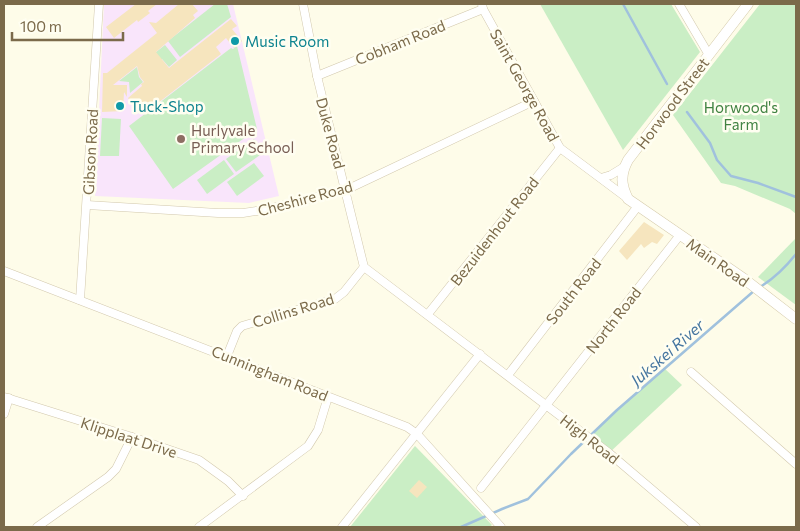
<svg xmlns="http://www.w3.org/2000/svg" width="800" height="531" font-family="Commissioner,sans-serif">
	<rect width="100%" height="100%" fill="#fefce9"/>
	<!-- education -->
	<path fill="#f9e5fb" d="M104,4h129l46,192 -30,7 -154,-7z"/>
	<!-- green -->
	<g fill="#caeec5">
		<path d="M215,4h12l4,13 -51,40 -12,-16z"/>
		<path d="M540,4h131l29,48 -77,98z"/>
		<path d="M760,4h36v210l-6,-5 -55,-23 -14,-3 -48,-68z"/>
		<path d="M165,45l12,15 -8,7 -7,-8 -19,15 -2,-10z"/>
		<path d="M237,46l20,83 -84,60 -44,-63 102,-78 2,1z"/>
		<path d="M137,67l2,10 4,5 -13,11 -1,-11 -10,-1z"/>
		<path d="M102,118l19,1 -2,37h-19z"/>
		<path d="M254,139l9,14 -27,19 -10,-13z"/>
		<path d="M224,160l10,14 -27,20 -10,-14z"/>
		<path d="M254,163l10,13 -27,20 -10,-14z"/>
		<path d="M796,238v67l-38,-28z"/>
		<path d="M664,368l18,17 -73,68 -21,-16z"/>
		<path d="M415,446l77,79 -3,2h-139z"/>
	</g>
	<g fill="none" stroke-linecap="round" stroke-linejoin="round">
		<!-- stream -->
		<g stroke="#a0c1dd" stroke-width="2.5">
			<path d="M623,4l44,80"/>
			<path d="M687,112l23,31 7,17 14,16 27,7 38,14"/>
			<path d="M760,287c15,-9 25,-19 36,-33"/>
			<path d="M461,527l41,-18 26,-10 43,-45 46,-44 138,-120"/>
		</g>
	</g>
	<!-- building -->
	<g fill="#f6e5be">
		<path d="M136,4h21l-9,7 2,2 -12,9 -1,-2 -23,18 -8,-11z"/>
		<path d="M179,4h13l6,7 -5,4 2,3 -39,34 13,16 62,-49 6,7 -5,3 10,12 -8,7 -8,-10 -10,9 5,7 -72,56 -6,-8 -8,6 -7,-10 14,-12 -1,-2 3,-2 -4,-5 -3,-11 -24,19h14v12l-3,-5 -1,19 -21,1 1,-39h4l50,-40 -8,-11 7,1z"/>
		<path d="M644,222l20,13 -7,9 -5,-2 -8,6 -3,-4 -14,16 -8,-9z"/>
		<path d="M419,480l8,7 -10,11 -8,-7z"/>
	</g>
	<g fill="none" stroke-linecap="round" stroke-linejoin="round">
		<defs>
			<g id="minor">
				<path d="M303,4l14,72 47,191 245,186 87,74"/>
				<path d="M482,4l1,5 77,139 67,50"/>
				<path d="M679,4l30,51"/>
				<path d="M317,76l166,-67"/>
				<path d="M601,178l10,-3 13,-8"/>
				<path d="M87,205l131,8h25l20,-3 83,-20 188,-89"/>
				<path d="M4,271l403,156 10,7 84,93"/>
				<path d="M80,300l19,-296"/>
				<path d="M428,314l132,-166"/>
				<path d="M227,356l10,-25 5,-5 93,-27 9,-7 20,-25"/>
				<path d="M691,372l105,92"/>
				<path d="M508,375l130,-169"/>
				<path d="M4,397l128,40 67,23 29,21 15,15"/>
				<path d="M4,414l5,-16"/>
				<path d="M481,488l199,-253"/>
				<path d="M37,527l71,-50 8,-8 16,-32"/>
				<path d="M199,527l109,-81 10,-16 10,-33"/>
				<path d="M342,527l138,-173"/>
			</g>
			<path id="secondary" d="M748,4l-120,156c-8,15 -7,25 0,39l115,79 53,41"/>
		</defs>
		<!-- minor casing -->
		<use href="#minor" stroke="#d2c8ad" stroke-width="9"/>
		<!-- secondary casing -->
		<use href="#secondary" stroke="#d5caaa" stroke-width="11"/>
		<!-- minor -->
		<use href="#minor" stroke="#fff" stroke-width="8"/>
		<!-- secondary -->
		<use href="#secondary" stroke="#fff" stroke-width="10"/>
	</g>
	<!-- markers -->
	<g fill="#0f9aa8" stroke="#fffef1" stroke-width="2">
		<circle cx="235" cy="41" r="5"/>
		<circle cx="120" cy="106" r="5"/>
	</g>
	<circle fill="#8d6e63" stroke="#fffef1" stroke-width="2" cx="181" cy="139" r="5"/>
	<g text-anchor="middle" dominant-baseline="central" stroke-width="5" stroke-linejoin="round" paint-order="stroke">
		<!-- culture labels -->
		<g font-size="15" fill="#0d838f" stroke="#fffef1" text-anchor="start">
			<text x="245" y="41">Music Room</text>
			<text x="130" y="106">Tuck-Shop</text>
		</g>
		<!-- street labels -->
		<g font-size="15" fill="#7b6a4a" stroke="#fffef1">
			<text transform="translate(400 42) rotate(-22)">Cobham Road</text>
			<text transform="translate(525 85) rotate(61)">Saint George Road</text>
			<text transform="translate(672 103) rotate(-53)">Horwood Street</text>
			<text transform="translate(331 133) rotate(75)">Duke Road</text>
			<text transform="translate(90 152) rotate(-87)">Gibson Road</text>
			<text transform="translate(305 198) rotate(-15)">Cheshire Road</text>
			<text transform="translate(494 231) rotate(-52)">Bezuidenhout Road</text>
			<text transform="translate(718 262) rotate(35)">Main Road</text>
			<text transform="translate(573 291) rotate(-52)">South Road</text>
			<text transform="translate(293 310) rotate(-17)">Collins Road</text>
			<text transform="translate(613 320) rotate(-52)">North Road</text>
			<text transform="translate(270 373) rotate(22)">Cunningham Road</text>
			<text transform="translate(129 437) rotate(18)">Klipplaat Drive</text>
			<text transform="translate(590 439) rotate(38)">High Road</text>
		</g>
		<!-- park labels -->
		<g font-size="15" fill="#408241" stroke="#fffef1">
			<text x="741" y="107">Horwood's<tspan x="741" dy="17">Farm</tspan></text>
		</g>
		<!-- education labels -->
		<g font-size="15" fill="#785e54" stroke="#fffef1" text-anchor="start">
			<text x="191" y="130">Hurlyvale<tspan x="191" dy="17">Primary School</tspan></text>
		</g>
		<!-- water labels -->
		<g font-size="16" font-style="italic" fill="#4676a0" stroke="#fffef1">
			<text transform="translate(667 352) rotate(-41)">Jukskei River</text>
		</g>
	</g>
	<!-- border -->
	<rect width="800" height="531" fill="none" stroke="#7b6a4a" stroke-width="10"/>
	<!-- scale -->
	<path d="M12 32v8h111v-8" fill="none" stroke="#7b6a4a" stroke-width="2.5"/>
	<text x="20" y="32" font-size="15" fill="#7b6a4a" stroke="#fffef1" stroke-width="4" paint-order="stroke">100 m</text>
</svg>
